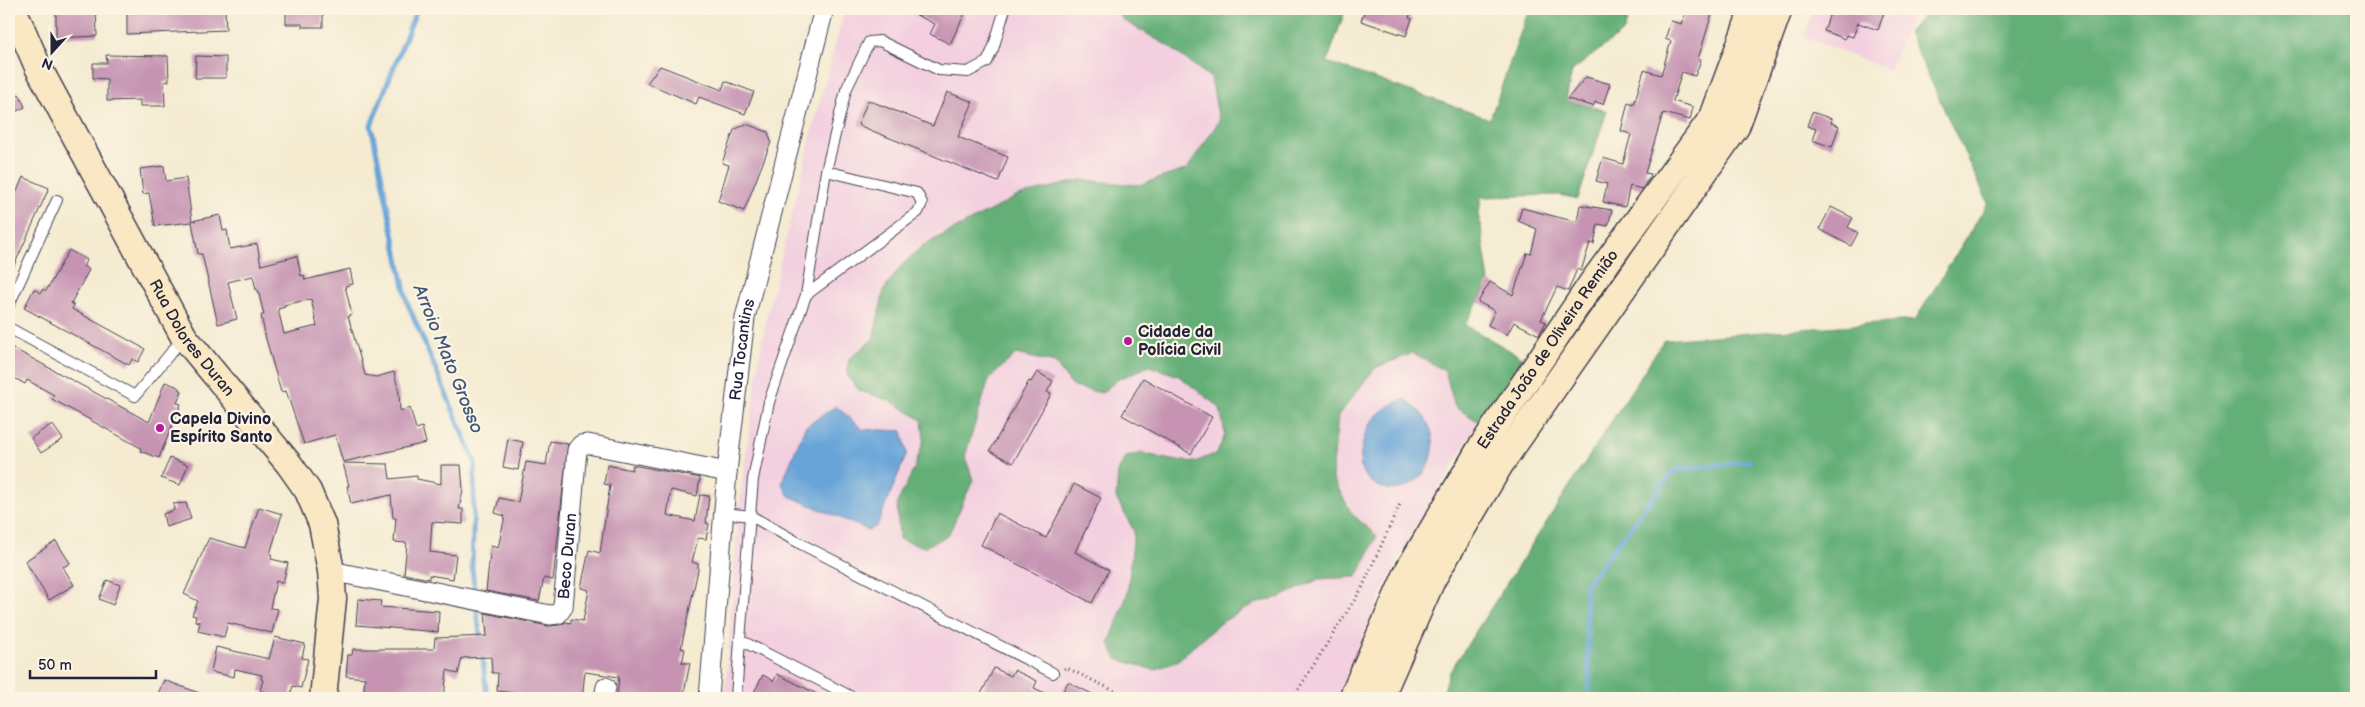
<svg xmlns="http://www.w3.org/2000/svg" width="2365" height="707" font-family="'Balsamiq Sans',sans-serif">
	<rect width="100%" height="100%" fill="#fcf5e5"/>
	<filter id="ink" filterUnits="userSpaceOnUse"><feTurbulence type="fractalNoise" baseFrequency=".02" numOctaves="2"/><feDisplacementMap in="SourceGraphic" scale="10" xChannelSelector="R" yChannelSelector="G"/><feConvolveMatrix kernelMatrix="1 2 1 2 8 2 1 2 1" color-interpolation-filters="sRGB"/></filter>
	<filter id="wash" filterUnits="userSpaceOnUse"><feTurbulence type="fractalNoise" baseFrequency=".0096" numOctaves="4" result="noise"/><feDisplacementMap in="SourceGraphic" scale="20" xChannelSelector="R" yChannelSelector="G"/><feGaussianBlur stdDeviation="1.12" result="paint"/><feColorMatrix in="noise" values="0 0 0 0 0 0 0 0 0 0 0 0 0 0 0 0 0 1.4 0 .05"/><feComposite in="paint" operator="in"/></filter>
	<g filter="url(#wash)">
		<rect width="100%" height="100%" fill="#f4ebd1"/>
		<!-- built -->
		<g fill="#f3cfdf">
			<path d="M845,9h483l16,5 -17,48 163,57 39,-110h102l-7,22 -52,40 -6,29 41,11 -29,88 -19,-4 -78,1 -2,18 10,67 -24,44 58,33 -44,65 -64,105 -30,59 -49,111h-611l13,-184 21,-156 9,-46 51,-208z"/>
			<path d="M1814,9h101l-26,61 -85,-33z"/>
		</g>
		<!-- forest -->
		<g fill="#64af77" stroke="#436859">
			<path d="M1115,9h213l16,5 -17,48 163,57 39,-110h102l-7,22 -52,40 -6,29 41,11 -29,88 -19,-4 -78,2 -2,17 10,67 -24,44 58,33 -44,64 -24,-15 -10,-36 -32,-18 -38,15 -37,48 -6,61 20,37 25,22 -20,41 -38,2 -38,18 -27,7 -35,20 -43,38 -22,8 -37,-11 -8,-15 18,-49 4,-34 3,-30 -18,-33 2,-27 8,-14 16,-4 29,7 24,2 22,-9 8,-19 -5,-26 -41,-32 -30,-10 -32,14 -15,13 -29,-6 -18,-24 -39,-9 -27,25 -24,77 8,24 -25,56 -24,11 -25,-8 -2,-36 17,-34 10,-30 -2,-19 -31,-19 -31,-10 -13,-15 2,-17 24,-20 11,-49 17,-24 21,-20 96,-50 62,-16 59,5 48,-16 32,-48 -8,-43 -43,-32 -45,-26z"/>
			<path d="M1931,9h425v689h-914l7,-25 215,-333 251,-20 73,-117 -80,-171z"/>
		</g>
		<!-- water -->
		<g fill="#67a4d8" stroke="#44638a">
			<path d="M1406,399c9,8 20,17 24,29 15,37 -24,77 -57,55 -6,-4 -10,-8 -12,-15 -2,-9 1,-21 3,-30 4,-20 24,-34 42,-39z"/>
			<path d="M836,406l26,23 40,2 5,22 -30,73 -9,4 -79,-34 -7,-13 23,-56z"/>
		</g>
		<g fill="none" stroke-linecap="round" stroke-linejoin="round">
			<!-- stream -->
			<g stroke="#67a4d8" stroke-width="5">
				<path d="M417,9l-46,116 36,177 68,160 -3,104 3,31"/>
				<path d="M476,605l5,36"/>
				<path d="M482,652l5,46"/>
				<path d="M1590,698l-5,-112 89,-116 76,-9"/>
			</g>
		</g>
		<g id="blocks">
			<!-- building -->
			<g fill="#c694b2" fill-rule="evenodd">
				<path d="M56,9h40l1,27 -41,2z"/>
				<path d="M127,9l98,1 1,20 -99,4z"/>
				<path d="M286,9h37v18h-21v-3h-16z"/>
				<path d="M904,9h63l-17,35 -20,-10 5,-10z"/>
				<path d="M1365,9h47l-3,9 3,1 -6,17 -45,-15z"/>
				<path d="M1688,9h8l16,5 -14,45 3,1 -6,16 -13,-4 -9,29 20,6 -3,13 -27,-7 -18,60 6,1 -1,3 -8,12 -12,-3 -5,21 -22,-5 4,-18 -11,-3 7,-23 20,6 8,-30 -10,-3 7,-29 6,2 10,-34 17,5 10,-34 -6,-2 6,-18 10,3z"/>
				<path d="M1824,9h61l-7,21 -20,-7 -5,14 -7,-2 -1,4 -21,-8 6,-18 -6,-2z"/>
				<path d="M106,55l62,1 1,25 -5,1 1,24h-25v-6l-33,1v-22l-14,-1v-15h14z"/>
				<path d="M196,56l30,1v21h-31z"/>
				<path d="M660,66l62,24 3,-9 29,11 -9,22 -46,-17 -3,7 -49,-21z"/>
				<path d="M1586,77l24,7 -7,20 -8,-2 -2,4 -26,-7z"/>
				<path d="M947,92l26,10 -15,35 50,20 -10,25 -140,-57 10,-25 65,26z"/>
				<path d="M19,94l6,13 -16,8v-15z"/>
				<path d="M1812,112l20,7 -1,4 8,3 -7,21 -20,-7 4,-11 -9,-3z"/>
				<path d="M746,124l22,8 3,10 -27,69 -26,-10 11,-36 -7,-2 12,-33z"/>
				<path d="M164,166l2,15 20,-3 6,43 28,-6 3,16 4,-1 3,19 27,-5 4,21 36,-9 4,20 3,-1 1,5 45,-11 3,15 -8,2 7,29 -4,1 17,59 11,2 18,-5 5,21 1,18 10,-3 6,21 6,-2 4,16 -83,19 -8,-27 -31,9 -18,-53 -5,1 -15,-53 -5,-24h3l-6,-25h-2l-3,-14 -25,6 9,37 -19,5 -16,-70h-4l-6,-32 -37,4 -6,-33 -6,1 -3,-25zM311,299l6,27 -33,8 -6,-25 7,-2 -1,-2z"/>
				<path d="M23,177l26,11 -40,89v-67z"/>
				<path d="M1580,205l32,5 -4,16 -10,-2 -4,20 -4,-1 -9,28 -4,-2 -9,22 -11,-4 -16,33 5,2 -7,13 -25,-13 -7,13 -19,-10 7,-14 -17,-9 12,-20 23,13 14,-42 4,1 6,-25 -19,-8 4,-13 55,14z"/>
				<path d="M1831,207l22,11 -5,9 10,6 -7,13 -30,-16 -1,-2z"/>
				<path d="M69,250l18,10 -4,6 6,4 -18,33 3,2 -2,4 73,40 -7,13 -6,-3 -3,6 -105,-57 10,-19 7,4 2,-4 3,2z"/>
				<path d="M9,346l140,76 16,-40 11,4 6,5 -5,12 4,1 -22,54 -19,-7 1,-3 -89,-49 2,-4 -27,-15 -2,4 -16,-9z"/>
				<path d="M1037,372l16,9 -6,11 4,2 -38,69 -23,-12 39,-70 2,1z"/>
				<path d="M1143,378l69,39 -21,37 -69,-39z"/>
				<path d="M52,424l11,15 -22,14 -10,-15z"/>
				<path d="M508,439l15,3 -5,28 -15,-3z"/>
				<path d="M550,441l18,3 -15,136 -9,-2 -5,23 -53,-10 5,-45 7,2 7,-32 -10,-3 4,-15 19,4 8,-40 20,3z"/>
				<path d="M170,458l18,7 -8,20 -19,-7z"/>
				<path d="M343,463l45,1 2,15 27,-3v3l24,5v-19h20l2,25 -4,19h4v15l-31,-2 -2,30 26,3 -3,24 -24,-4v4l-25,-5 3,-31 -13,-1 2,-24h-3l-2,-23 -40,9 -4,-18h2z"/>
				<path d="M607,465l25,5 1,-5 67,13 -3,18 -26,-6 -4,25 28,6 5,-26 9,1 -3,27 3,1 -3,15 -8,-1 -6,24 6,2v6l-17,78 4,1 -3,14h8l-7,35h-66l2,-21 -34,-5 -3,26h-61l1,-4 -25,-3 1,-18h-6l-1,-16 -29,1 -4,16 -11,-4 -3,28h-81l2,-20 -19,-2 2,-21h4l1,-6h81l1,-11 52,-2 -2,-23 63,13 12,-1 6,-3 5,1v-4l12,2 6,-31 -8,-2 8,-38 11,3 10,-68 -6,-1z"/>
				<path d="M1074,484l27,14 -26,54 34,18 -17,33 -111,-58 16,-32 49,25z"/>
				<path d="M186,503l5,16 -25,8 -3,-13 11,-4 -1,-6z"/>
				<path d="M259,507l23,7 -12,40 2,1 -1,4 17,4 -5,20 -7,-2 -6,27 8,1 -6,24 -44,-10 -4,14 -26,-6 2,-9 -5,-1 1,-5 -4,-1 6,-14 -14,-7 25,-56 36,10z"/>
				<path d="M56,541l14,22 -7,4 11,18 -25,15 -24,-39z"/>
				<path d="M107,580l13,5 -7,20 -14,-6z"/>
				<path d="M358,599l23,2 -1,6 59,4 -1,21 -82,-7z"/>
				<path d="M275,637l30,7 -3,14 6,1 -7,29 -8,-2 -4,12h-24l1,-6 -6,-1 3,-11 -2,-1 1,-4 -27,-6 -1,8 -23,-5 5,-25 53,12z"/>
				<path d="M994,668l17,8 3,-6 23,11 -3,7 22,10h-77z"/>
				<path d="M777,674l48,24h-74l12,-23 11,6z"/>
				<path d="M164,680l46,17 -1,1h-53z"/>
				<path d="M1068,682l32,16h-41z"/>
			</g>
		</g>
	</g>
	<g filter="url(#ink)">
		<use href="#blocks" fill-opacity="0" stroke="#424052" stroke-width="1"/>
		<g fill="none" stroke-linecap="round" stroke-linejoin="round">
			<defs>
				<g id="lane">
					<path d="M806,295l20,-124"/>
					<path d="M9,305l48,-105"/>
					<path d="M9,328l126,68 48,-58"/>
					<path d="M724,513l27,3 50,28 252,129"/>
					<path d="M736,698l4,-58"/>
					<path d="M854,698l-114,-58 13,-161 16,-77 37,-107 112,-83 4,-9 -5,-10 -91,-22 20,-81 23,-48 11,-1 59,29 29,2 19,-10 6,-13 12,-40"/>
				</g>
				<g id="street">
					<path id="s1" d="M331,571l219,44 8,-1 5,-7 14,-157 4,-5 7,-1 139,28"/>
					<path d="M604,698l2,-11"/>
					<path id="s2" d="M709,698l18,-226 18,-154 79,-309"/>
				</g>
				<g id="secondary">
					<path id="s3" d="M13,9l25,58 146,270 105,127 19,27 14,33 9,47 2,28 -10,99"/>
					<path id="s4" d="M1352,698l57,-129 71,-120 112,-166 121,-166 40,-108"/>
					<path d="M1380,698l52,-118 69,-117 235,-336 43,-118"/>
				</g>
			</defs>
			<!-- lane casing -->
			<use href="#lane" stroke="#424052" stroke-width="12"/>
			<!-- street casing -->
			<use href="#street" stroke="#424052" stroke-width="21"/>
			<!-- secondary casing -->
			<use href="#secondary" stroke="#424052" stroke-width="29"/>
			<!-- path -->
			<g stroke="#424052" stroke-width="3" stroke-dasharray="1 4" stroke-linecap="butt">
				<path d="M1064,669l3,-1 62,30"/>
				<path d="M1293,698l69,-110 38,-84"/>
			</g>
			<!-- lane -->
			<use href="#lane" stroke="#fff" stroke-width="10"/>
			<!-- street -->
			<use href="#street" stroke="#fff" stroke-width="19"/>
			<!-- secondary -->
			<use href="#secondary" stroke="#fae7c3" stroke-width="26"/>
		</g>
	</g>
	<!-- markers -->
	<g fill="#b5179e" stroke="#fcf5e5" stroke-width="2">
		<circle cx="1128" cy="341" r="5"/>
		<circle cx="160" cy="428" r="5"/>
	</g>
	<g text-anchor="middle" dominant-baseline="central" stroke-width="4.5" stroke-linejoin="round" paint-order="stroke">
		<!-- poi labels -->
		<g font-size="16" font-weight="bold" fill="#22223b" stroke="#fcf5e5" text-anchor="start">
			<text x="1138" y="332">Cidade da<tspan x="1138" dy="18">Polícia Civil</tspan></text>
			<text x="170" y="419">Capela Divino<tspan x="170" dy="18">Espírito Santo</tspan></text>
		</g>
		<!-- street labels -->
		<g font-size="16" fill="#22223b" stroke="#fcf5e5">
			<text stroke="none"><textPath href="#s3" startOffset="375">Rua Dolores Duran</textPath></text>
			<text stroke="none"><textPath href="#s2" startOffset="350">Rua Tocantins</textPath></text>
			<text stroke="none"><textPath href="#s4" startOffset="401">Estrada João de Oliveira Remião</textPath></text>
			<text stroke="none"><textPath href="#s1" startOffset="291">Beco Duran</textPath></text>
		</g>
		<!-- water labels -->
		<g font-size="18" font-style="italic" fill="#3e567a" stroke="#fcf5e5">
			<text transform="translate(448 359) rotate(68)">Arroio Mato Grosso</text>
		</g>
	</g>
	<!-- margin -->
	<rect width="2365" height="707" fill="none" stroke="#fcf5e5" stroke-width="30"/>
	<!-- north arrow -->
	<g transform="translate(52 52) rotate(201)" stroke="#fcf5e5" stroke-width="4" paint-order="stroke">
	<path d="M0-4L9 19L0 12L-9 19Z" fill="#22223b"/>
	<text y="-8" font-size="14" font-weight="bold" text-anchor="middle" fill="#22223b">N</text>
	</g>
	<!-- scale -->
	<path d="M30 670v8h126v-8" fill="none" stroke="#22223b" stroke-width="2.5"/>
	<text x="38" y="670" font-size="15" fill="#22223b" stroke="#fcf5e5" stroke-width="4" paint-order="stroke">50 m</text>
</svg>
